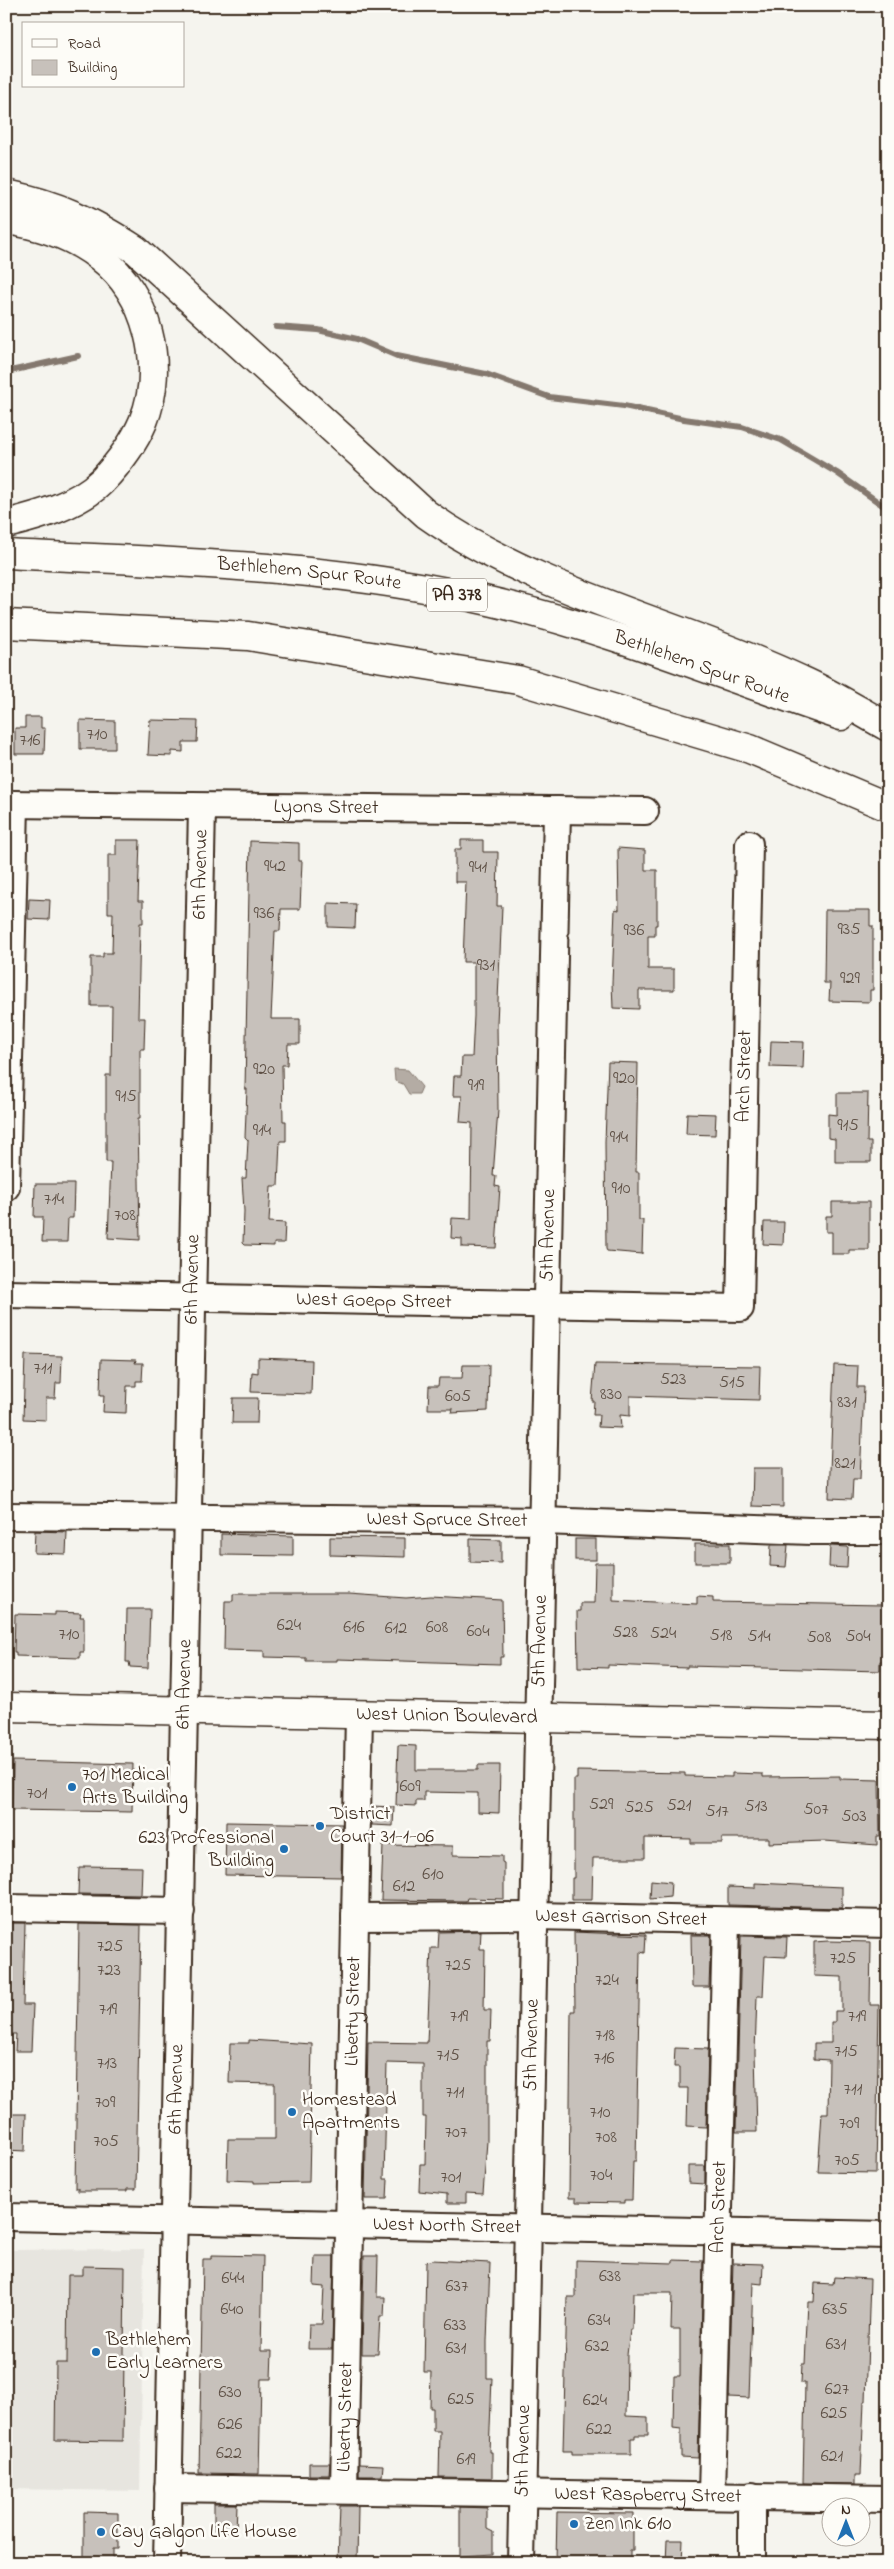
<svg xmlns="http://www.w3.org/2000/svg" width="894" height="2569" font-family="'Indie Flower',sans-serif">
	<rect width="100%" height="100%" fill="#f5f4ee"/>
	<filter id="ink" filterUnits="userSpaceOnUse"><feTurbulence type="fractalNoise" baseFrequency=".02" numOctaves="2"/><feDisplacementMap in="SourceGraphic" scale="10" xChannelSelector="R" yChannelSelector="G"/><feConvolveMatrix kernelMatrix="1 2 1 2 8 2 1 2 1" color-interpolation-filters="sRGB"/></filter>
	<g filter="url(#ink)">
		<!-- built -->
		<path fill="#e7e5df" d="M144,2249l-4,242 -134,-2v-239z"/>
		<!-- water -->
		<path fill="#b4aca4" stroke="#84786e" d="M394,1069l14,1 14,17 -3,7h-10l-6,-10 -8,-3z"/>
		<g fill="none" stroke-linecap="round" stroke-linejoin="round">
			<!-- stream -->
			<g stroke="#84786e" stroke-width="6">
				<path d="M276,327l42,3 39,9 40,17 89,18 63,23 75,9 60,13 58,8 39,13 56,33 51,36"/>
				<path d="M6,372l72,-16"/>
			</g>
		</g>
		<!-- building -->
		<g fill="#c7c1bb" stroke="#3b2a1e">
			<path d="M25,717h16v11h4l-1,26h-29v-26h10z"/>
			<path d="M80,720l35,1v28h-35z"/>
			<path d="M150,720l48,1 -1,21h-14v10l-11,-1v5l-24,-1z"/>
			<path d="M116,840h24l-2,61h5v22h-3l-2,95h7l-1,31h-4v69h-2l2,122 -32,-2 3,-76h-5v-87h5l1,-69h-21v-49h12v-4h9l1,-40h-5v-58h8z"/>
			<path d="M461,840h22v12h15l-1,54h5l-5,118 1,86 -5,66h3l-1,10 5,1 -4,61 -34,-1v-8l-11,-1 1,-20 19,1 1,-96 -12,-1 2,-26h-9l1,-20h7l1,-19h10l2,-41v-54h-11l3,-80h-11v-33h6z"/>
			<path d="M250,841l49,2v18h3l-2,48h-19l-1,22h-5l-4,88h29v25h-12l-1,21h-5l1,56h3v20h-6l-2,45h-7l-2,36 16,1 -1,20h-10v3l-29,-1 -2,-2 1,-32 -2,-33h4l2,-38 -3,-3 2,-48h-2z"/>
			<path d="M618,848l27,2v20h12v55h-2v11h-7v33h26v21h-35v19l-26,-1 -1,-25 3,-74 4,1z"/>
			<path d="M29,899l21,1 -1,20 -21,-1z"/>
			<path d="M328,903l28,1 -1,24 -27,-1z"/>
			<path d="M825,910h45v16h3v64h-3v12l-41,-1 1,-18h-6z"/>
			<path d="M771,1041l33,1 -1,26 -33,-1z"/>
			<path d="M608,1062l30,1 -2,109h3v48h4l-1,34 -35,-3 -1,-2 -1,-107z"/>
			<path d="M837,1093h31l-1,49h4v20h-36v-23l-7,-1v-24l9,1z"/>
			<path d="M687,1113l29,1 -1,21 -29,-1z"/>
			<path d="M35,1184h39l-1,34h-5l-1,24h-25l1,-25h-9z"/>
			<path d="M832,1202h37v48h-20v4h-17v-22h-6v-16h6z"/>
			<path d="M764,1222h20l-1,23 -20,-1z"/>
			<path d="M25,1355l37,1 -1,27h-5l-1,15h-9v22l-23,-1z"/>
			<path d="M258,1358l54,2 -1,34 -60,-2 1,-20 6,1z"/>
			<path d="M101,1359l35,1 -1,3h8l-1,18h-6v5h-9l-1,27 -23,-1 1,-17h-4z"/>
			<path d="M595,1364l165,2 -1,34 -129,-4v20l-10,-1 1,13 -23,-1 1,-12h-6l1,-14h-2z"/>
			<path d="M463,1365h26l-1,46 -36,2 1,-4h-25l1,-23h9l1,-8h23z"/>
			<path d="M834,1365l24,1 -1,21h7l-4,92h-7l-1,20 -23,-1z"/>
			<path d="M233,1398h25l-1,25h-25z"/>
			<path d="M753,1468h30v39l-31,-1z"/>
			<path d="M35,1531l32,1 -1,22 -32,-1z"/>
			<path d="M221,1534l72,2v20l-72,-1z"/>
			<path d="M330,1537l75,1v19l-75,-2z"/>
			<path d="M470,1539l31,1v23l-31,-1z"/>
			<rect x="575" y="1539" width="21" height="21"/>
			<rect x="695" y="1544" width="35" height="19"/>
			<path d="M771,1545h17l-2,22 -16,-1z"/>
			<path d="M830,1546l18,1 -1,21 -18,-1z"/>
			<path d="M595,1563h18v37l84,4v-8l16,1v5l170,3 1,56h-4v10l-193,-5v2l-79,-3v3l-30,-1 -1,-56h3v-8h14z"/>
			<path d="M233,1594h116l57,4 25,-2 71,4 1,57h-3v7l-163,-5v2h-31v-3l-42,-1v-6l-40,-1 1,-49h8z"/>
			<path d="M127,1609h23l-2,59 -18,-1 -1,-5h-3z"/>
			<path d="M55,1612l26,1 -1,4h4v35h-4v6l-64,-2v-4h-2l1,-38 40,1z"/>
			<path d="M398,1745l18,1v24h62v-5h22l-1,48 -21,-1v-19l-54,-1v9h-8v5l-20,-1z"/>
			<path d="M13,1761l120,3 -1,48 -120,-2z"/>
			<path d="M577,1771l108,2v3l47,1v-4l31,1v3l77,-1v3l39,1 1,56h-3v9l-52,-4 -56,2v-5h-47v5h-31v-4l-46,-1v20h-52l-1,42h-20v-22h2v-99h3z"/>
			<path d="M372,1806l22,1 -1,19 -21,-1z"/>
			<path d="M226,1822l116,2 -1,53 -116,-2z"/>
			<path d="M383,1845l70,1v9l49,1v6l2,1v36l-37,-1 -1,3 -85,-1z"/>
			<path d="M84,1866l58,1 -1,28 -63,-1 1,-26h5z"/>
			<path d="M651,1880l20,2 -1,15 -20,2z"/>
			<path d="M755,1883l87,4v19l-1,2 -113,-3v-18l27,1z"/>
			<path d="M6,1923h19l-2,82h10l-2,46h-16l1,-17h-10z"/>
			<path d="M79,1924l62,1 -5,264h-9v2h-49v-3h-3z"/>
			<path d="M481,1931l-1,18h5l-1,61h7l-1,31h-3v100l-4,53 -17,-1v10h-19v-9l-28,-3 1,-27h5l1,-47h-3v-53l-36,-1 -3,116h4l-1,20h-22l3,-157 59,1 4,-95h7l1,-16z"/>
			<path d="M574,1932l72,3 -1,18 -5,-1 -4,209h-3l-1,39h-8v3l-48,-1v-4h-7l2,-187h4z"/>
			<path d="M691,1935h20l-2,52h-17z"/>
			<path d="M741,1936l46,1 -1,20 -21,-1 -2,40h-6l-2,56 2,80h-21z"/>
			<path d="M828,1941l43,1 -1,63h9l-3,168 -58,-1 4,-59h6l1,-53 -15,-1v-16h17v-21h4v-11h7v-34l-28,-1v-34z"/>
			<path d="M249,2040l63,4 -3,138 -55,1v-2l-27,-1 1,-41h47v-55l-46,-1 1,-40h19z"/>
			<path d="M675,2048l33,1 -2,78 -19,-1 1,-38h-8v-21h-6z"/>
			<path d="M6,2114h20l-1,37 -19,-1z"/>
			<path d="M688,2166h17v18l-17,-1z"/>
			<path d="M212,2255l51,1 -2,95h11l-1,28h-10l-2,95 -60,-1 4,-214h9z"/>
			<path d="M315,2256h19l-2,93h-24l1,-25h13l2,-37 -10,-1z"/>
			<path d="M364,2256h14l-1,41h8l-1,19h-4l-2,38h-16z"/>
			<path d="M432,2260l58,3 -3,78v37h5l-3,74h3v26l-53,-1 1,-46h-7v-23h-3l1,-36h-7l2,-110z"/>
			<path d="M576,2260l97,3v-3l30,1 -5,197 -17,-1v-28l-8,-1 1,-52h6v-47h-9l1,-36h-39l-1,37h-2l-3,25 -1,61 22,1v18h-13v3h-4v16h-59v-3h-9l4,-154h9z"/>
			<path d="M733,2263l30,1 -1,20 -9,-1 -4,115 -20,-1z"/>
			<path d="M83,2266l42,1 -2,174 -68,-1 1,-77h11l1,-88h15z"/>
			<path d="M834,2277l36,2 -4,122h-2l-3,74h-6v9l-52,-1 2,-100h-4l1,-19h3l3,-62h6l1,-19 18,1z"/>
			<path d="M309,2463h21l-1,12h-20z"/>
			<path d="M359,2464l24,1 -1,11h-23z"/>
			<path d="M214,2504h23l-1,28 -22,-1z"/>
			<path d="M340,2506h18l-1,57h-19z"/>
			<path d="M460,2507l27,1v21l6,3v22l-33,2z"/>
			<path d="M84,2512l34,1v36h-5v14h-29z"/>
			<path d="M557,2512l76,1v37h-3v13h-74z"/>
			<path d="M667,2540h16l-1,23h-16z"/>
		</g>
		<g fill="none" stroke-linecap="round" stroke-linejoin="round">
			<defs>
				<g id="minor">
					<path id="s1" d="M6,804l639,7"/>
					<path d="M6,1187l9,-383"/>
					<path id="s2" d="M6,1294l734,14 9,-464"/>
					<path id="s3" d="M6,1516l537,5 268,10h77"/>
					<path d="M6,1908l175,3"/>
					<path id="s4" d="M355,1917l180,-1 353,8"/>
					<path id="s5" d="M6,2217l882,18"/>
					<path id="s6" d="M168,2488l720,11"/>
					<path id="s7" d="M344,2489l15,-775"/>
					<path id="s8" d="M712,2495l14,-574"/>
					<path d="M752,2496v67"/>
					<path id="s9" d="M167,2563l35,-1756"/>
					<path id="s10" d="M521,2563l36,-1753"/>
				</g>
				<g id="major">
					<path id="s11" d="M6,1707l882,18"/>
				</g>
				<g id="highway">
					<path d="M6,194c53,11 85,27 130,56l290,264c110,78 253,109 375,166 30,13 58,31 87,47"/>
					<path d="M6,220c34,5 67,16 94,37 48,37 66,109 43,165 -9,21 -25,42 -41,59 -24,24 -64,35 -96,43"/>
					<path id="s12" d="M6,554c163,8 328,10 487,48 119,28 232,75 348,114"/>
					<path d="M6,624l242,12 270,44 232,69 138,58"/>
				</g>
			</defs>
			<!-- minor casing -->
			<use href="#minor" stroke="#3b2a1e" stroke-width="30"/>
			<!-- major casing -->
			<use href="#major" stroke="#3b2a1e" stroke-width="31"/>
			<!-- highway casing -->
			<use href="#highway" stroke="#3b2a1e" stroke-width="31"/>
			<!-- minor -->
			<use href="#minor" stroke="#fdfcf7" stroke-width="26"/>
			<!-- major -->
			<use href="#major" stroke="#fdfcf7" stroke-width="28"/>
			<!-- highway -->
			<use href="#highway" stroke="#fdfcf7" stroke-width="28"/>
		</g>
	</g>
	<!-- markers -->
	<g fill="#1f6fb2" stroke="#fdfcf7" stroke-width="2">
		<circle cx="72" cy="1787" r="5"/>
		<circle cx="320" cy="1826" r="5"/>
		<circle cx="284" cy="1849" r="5"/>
		<circle cx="292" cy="2112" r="5"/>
		<circle cx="96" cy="2352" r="5"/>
		<circle cx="574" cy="2524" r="5"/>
		<circle cx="101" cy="2532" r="5"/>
	</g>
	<g text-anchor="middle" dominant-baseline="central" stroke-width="5" stroke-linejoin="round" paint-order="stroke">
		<!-- number labels -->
		<g font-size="18" fill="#5e5045">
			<text x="97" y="735">710</text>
			<text x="30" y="741">716</text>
			<text x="275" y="867">942</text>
			<text x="478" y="868">941</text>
			<text x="264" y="914">936</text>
			<text x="849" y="930">935</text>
			<text x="634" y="931">936</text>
			<text x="486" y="966">931</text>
			<text x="850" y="979">929</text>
			<text x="264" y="1070">920</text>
			<text x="624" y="1079">920</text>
			<text x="476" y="1086">919</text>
			<text x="126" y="1097">915</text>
			<text x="848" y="1126">915</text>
			<text x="262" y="1131">914</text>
			<text x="619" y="1138">914</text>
			<text x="621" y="1189">910</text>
			<text x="54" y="1200">714</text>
			<text x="125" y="1216">708</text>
			<text x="43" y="1369">711</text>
			<text x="673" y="1380">523</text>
			<text x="732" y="1383">515</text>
			<text x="611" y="1395">830</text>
			<text x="458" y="1397">605</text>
			<text x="847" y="1403">831</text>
			<text x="845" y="1464">821</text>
			<text x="289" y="1626">624</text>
			<text x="354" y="1628">616</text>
			<text x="437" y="1628">608</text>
			<text x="396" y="1629">612</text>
			<text x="478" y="1632">604</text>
			<text x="625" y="1633">528</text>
			<text x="663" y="1634">524</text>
			<text x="69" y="1635">710</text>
			<text x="721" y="1636">518</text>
			<text x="759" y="1637">514</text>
			<text x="858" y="1637">504</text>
			<text x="819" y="1638">508</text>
			<text x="410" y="1787">609</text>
			<text x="37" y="1794">701</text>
			<text x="601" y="1805">529</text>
			<text x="679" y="1806">521</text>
			<text x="756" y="1807">513</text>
			<text x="639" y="1808">525</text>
			<text x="816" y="1810">507</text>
			<text x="717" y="1812">517</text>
			<text x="854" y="1817">503</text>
			<text x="433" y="1875">610</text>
			<text x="404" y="1887">612</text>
			<text x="110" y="1947">725</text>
			<text x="843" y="1959">725</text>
			<text x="458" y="1966">725</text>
			<text x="109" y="1971">723</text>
			<text x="607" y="1981">724</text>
			<text x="108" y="2010">719</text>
			<text x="459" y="2017">719</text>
			<text x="857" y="2017">719</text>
			<text x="605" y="2036">718</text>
			<text x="846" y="2052">715</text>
			<text x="448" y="2056">715</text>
			<text x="604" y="2059">716</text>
			<text x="107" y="2064">713</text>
			<text x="853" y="2090">711</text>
			<text x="455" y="2093">711</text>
			<text x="105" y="2103">709</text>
			<text x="600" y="2113">710</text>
			<text x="849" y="2124">709</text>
			<text x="456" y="2133">707</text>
			<text x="606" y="2138">708</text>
			<text x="106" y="2142">705</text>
			<text x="847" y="2161">705</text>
			<text x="601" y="2176">704</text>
			<text x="451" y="2178">701</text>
			<text x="610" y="2277">638</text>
			<text x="233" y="2279">644</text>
			<text x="457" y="2287">637</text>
			<text x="232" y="2310">640</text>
			<text x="835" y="2310">635</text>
			<text x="599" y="2321">634</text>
			<text x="455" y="2326">633</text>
			<text x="836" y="2345">631</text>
			<text x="597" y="2347">632</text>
			<text x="456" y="2349">631</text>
			<text x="837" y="2390">627</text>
			<text x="230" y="2393">630</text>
			<text x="461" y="2400">625</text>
			<text x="595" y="2401">624</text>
			<text x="834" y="2414">625</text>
			<text x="230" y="2425">626</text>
			<text x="599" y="2430">622</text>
			<text x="229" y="2454">622</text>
			<text x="832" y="2457">621</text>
			<text x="466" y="2460">619</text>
		</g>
		<!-- shield labels -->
		<rect fill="#fdfcf7" stroke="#75695f" stroke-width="1" x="427" y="578.5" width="60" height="33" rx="4"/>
		<g font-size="19" font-weight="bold" fill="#3b2a1e">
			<text x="457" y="595">PA 378</text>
		</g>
		<!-- street labels -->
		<g font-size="20" fill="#3b2a1e" stroke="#fdfcf7">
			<text stroke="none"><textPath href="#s12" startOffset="304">Bethlehem Spur Route</textPath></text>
			<text stroke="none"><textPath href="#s12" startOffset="709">Bethlehem Spur Route</textPath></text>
			<text stroke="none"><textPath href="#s1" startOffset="320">Lyons Street</textPath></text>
			<text stroke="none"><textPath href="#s9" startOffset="1689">6th Avenue</textPath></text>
			<text stroke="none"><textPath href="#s2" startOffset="966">Arch Street</textPath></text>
			<text stroke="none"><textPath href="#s10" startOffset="1328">5th Avenue</textPath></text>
			<text stroke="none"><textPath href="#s9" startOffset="1284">6th Avenue</textPath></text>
			<text stroke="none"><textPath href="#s2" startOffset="368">West Goepp Street</textPath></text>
			<text stroke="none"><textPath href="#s3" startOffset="441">West Spruce Street</textPath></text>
			<text stroke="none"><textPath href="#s10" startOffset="922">5th Avenue</textPath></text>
			<text stroke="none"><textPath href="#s9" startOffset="879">6th Avenue</textPath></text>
			<text stroke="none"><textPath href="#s11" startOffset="441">West Union Boulevard</textPath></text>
			<text stroke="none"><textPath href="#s4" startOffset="266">West Garrison Street</textPath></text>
			<text stroke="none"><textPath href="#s7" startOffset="478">Liberty Street</textPath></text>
			<text stroke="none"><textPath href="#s10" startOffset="518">5th Avenue</textPath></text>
			<text stroke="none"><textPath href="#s9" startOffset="474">6th Avenue</textPath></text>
			<text stroke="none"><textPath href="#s8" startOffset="288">Arch Street</textPath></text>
			<text stroke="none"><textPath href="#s5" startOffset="441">West North Street</textPath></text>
			<text stroke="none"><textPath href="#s7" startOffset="72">Liberty Street</textPath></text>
			<text stroke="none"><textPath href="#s10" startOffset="112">5th Avenue</textPath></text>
			<text stroke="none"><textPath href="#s6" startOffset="480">West Raspberry Street</textPath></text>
		</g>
		<!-- poi labels -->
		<g font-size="20" fill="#3b2a1e" stroke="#fdfcf7" text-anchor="start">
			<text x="82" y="1775">701 Medical<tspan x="82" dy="23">Arts Building</tspan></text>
			<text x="330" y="1814">District<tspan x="330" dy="23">Court 31-1-06</tspan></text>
			<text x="274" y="1838" text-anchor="end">623 Professional<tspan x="274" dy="23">Building</tspan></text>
			<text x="302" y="2100">Homestead<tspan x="302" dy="23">Apartments</tspan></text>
			<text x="106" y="2340">Bethlehem<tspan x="106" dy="23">Early Learners</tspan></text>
			<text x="584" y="2524">Zen Ink 610</text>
			<text x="111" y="2532">Cay Galgon Life House</text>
		</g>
	</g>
	<!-- margin -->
	<rect width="894" height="2569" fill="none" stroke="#fdfcf7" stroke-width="25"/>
	<rect x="12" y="12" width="869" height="2544" fill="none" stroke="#3b2a1e" stroke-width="2" filter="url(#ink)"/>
	<!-- legend -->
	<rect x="22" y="22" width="162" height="65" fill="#fdfcf7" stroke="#afa8a0"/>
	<rect x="32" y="39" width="25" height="8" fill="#fdfcf7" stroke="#afa8a0"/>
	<text x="68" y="48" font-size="15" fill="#3b2a1e">Road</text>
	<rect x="32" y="60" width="25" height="15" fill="#c7c1bb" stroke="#afa8a0"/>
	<text x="68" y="72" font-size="15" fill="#3b2a1e">Building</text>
	<!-- north arrow -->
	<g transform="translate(846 2522)"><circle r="24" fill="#fdfcf7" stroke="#afa8a0"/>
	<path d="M0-4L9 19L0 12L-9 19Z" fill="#1f6fb2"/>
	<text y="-8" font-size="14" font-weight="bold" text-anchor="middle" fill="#3b2a1e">N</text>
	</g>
</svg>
